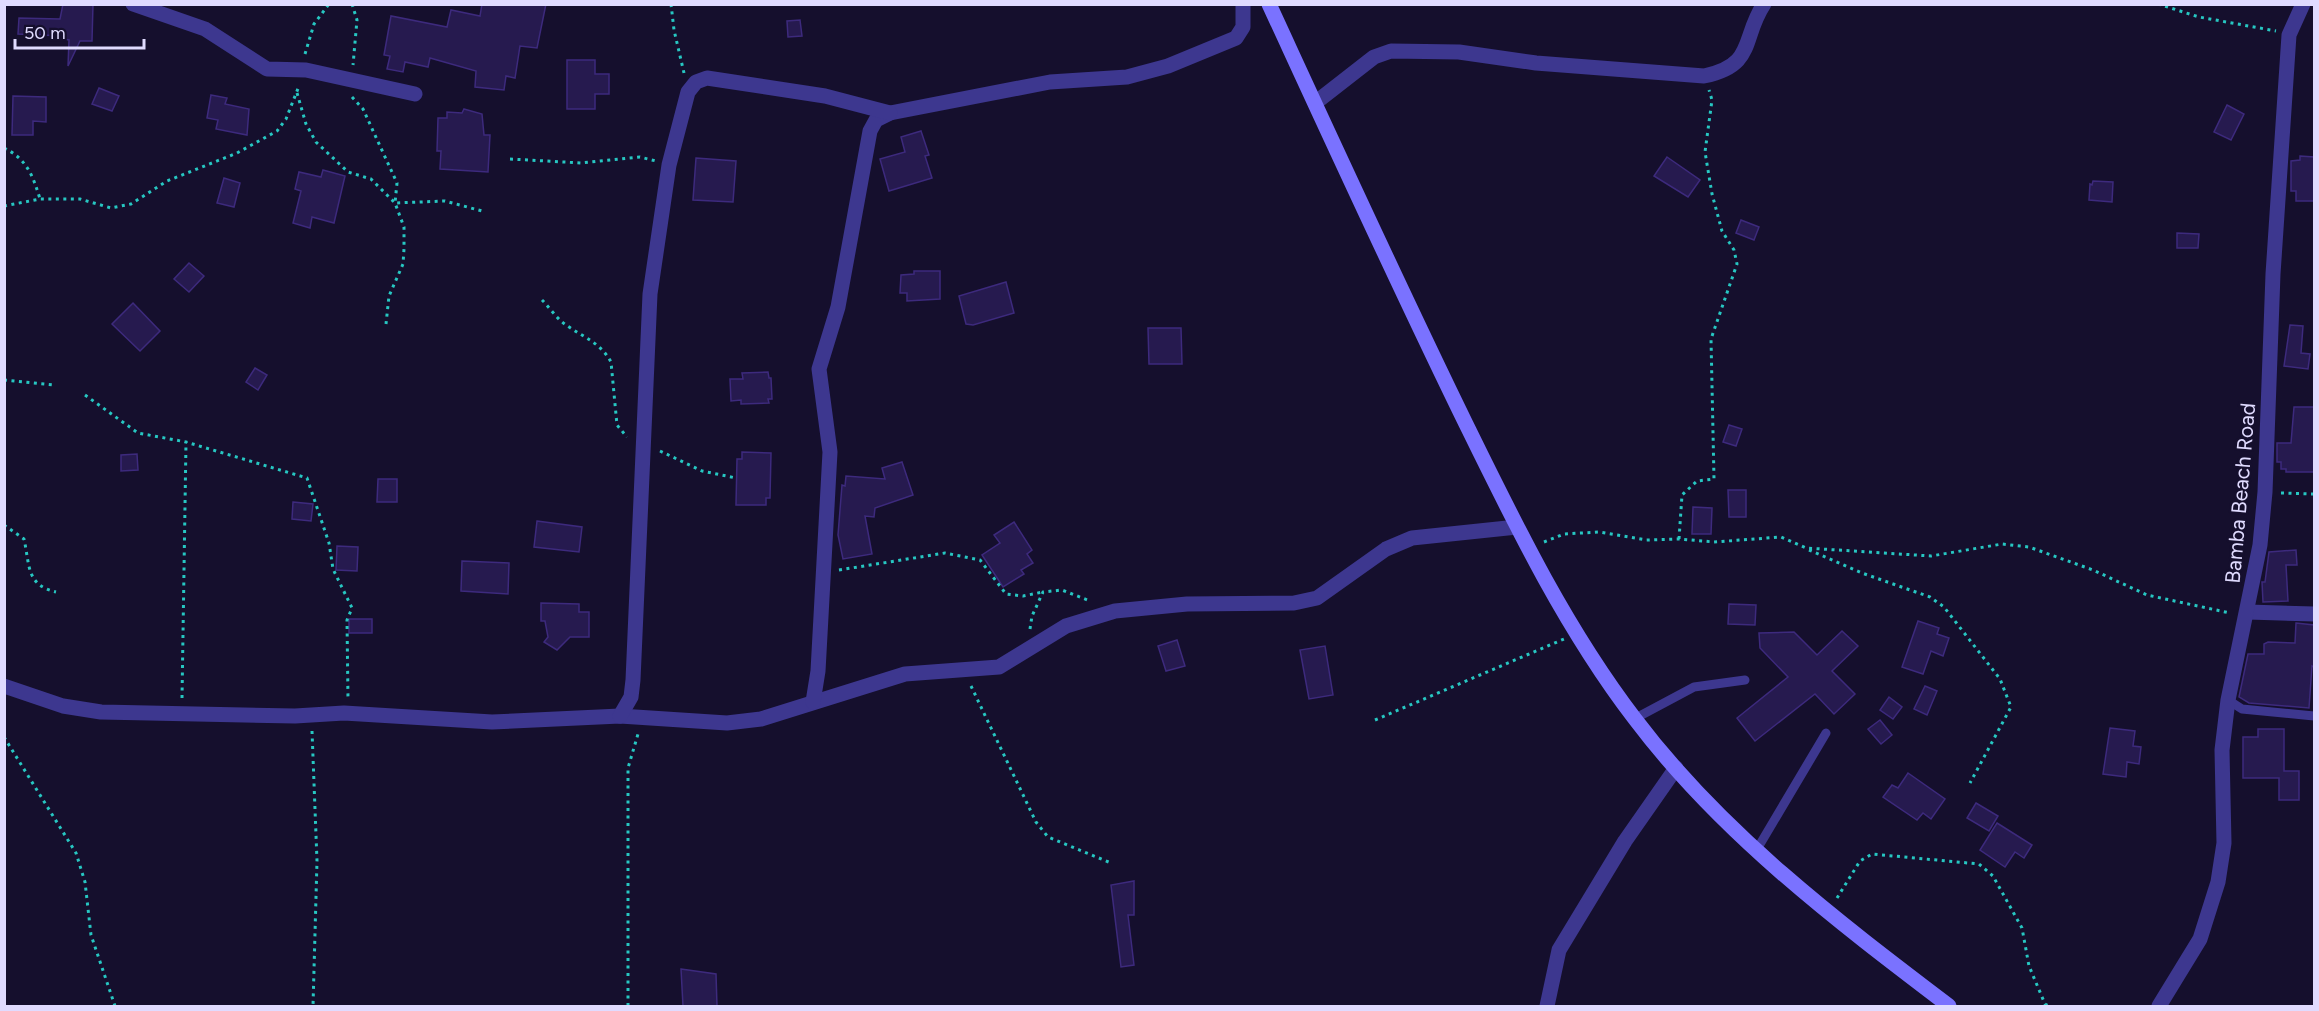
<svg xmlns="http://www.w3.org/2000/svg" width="2319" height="1011" font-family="Figtree,sans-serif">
	<rect width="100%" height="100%" fill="#150f2d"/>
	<!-- building -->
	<g fill="#261a4f" stroke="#3d2a7d" stroke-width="1.5">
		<path d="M63,4h30l-1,37h-12l-12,25 1,-26 -6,-1 1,-3 -46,-2 1,-16 41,1z"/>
		<path d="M482,4h64l-9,44 -17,-2 -5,32 -9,-2 -2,14 -29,-3 1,-16 -46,-13 -2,9 -23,-5 -2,10 -16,-3 3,-13 -6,-1 7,-39 56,11 4,-17 29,6z"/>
		<path d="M800,20l2,16 -14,1 -1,-16z"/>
		<path d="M567,60h28v14h14v20h-14v15h-28z"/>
		<path d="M99,88l20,8 -7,15 -20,-7z"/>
		<path d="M211,95l16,3 -2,6 24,5 -2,26 -31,-6 2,-9 -11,-2z"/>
		<path d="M13,96l33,1v25l-13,-1v14h-21z"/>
		<path d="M2227,105l17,9 -13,26 -17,-8z"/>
		<path d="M464,109l18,5 2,21h6l-2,37 -48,-3 1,-18h-4l1,-33h9v-6l15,1z"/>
		<path d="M921,131l8,24 -4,1 7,22 -43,13 -9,-32 25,-7 -4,-15z"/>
		<path d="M2300,156l14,1v44h-18v-10h-5v-30l9,-1z"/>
		<path d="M1667,157l33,23 -12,17 -34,-21z"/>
		<path d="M696,158l40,3 -3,41 -40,-2z"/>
		<path d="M323,170l22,6 -11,47 -22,-6 -2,11 -17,-5 8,-32 -6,-2 4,-17 22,5z"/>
		<path d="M224,178l16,5 -6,24 -17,-4z"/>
		<path d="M2093,181l20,1 -1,20 -23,-2 1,-16 2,1z"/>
		<path d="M1741,220l18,7 -5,13 -18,-7z"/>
		<path d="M2177,233l22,1 -1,14h-21z"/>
		<path d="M189,263l15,13 -15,16 -15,-13z"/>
		<path d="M914,271h26v28l-33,2v-8h-7l1,-18 13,-1z"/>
		<path d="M1006,282l8,31 -41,12 -7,-1 -7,-28z"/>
		<path d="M133,303l27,28 -20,20 -28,-27z"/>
		<path d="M2290,325l13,1 -2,27 9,1 -2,15 -24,-3z"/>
		<path d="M1148,328h33l1,36h-33z"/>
		<path d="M255,368l12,7 -9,15 -12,-8z"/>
		<path d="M768,372l1,6h2l1,21h-4l1,4 -28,1v-4l-10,1 -1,-22h13l-1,-6z"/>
		<path d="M2294,407h20v65h-28v-3h-5v-7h-4v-19h14z"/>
		<path d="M1729,425l13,4 -6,17 -13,-4z"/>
		<path d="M742,452l29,1 -1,45h-4v7h-30l1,-46h5z"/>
		<path d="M137,454l1,16 -17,1v-16z"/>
		<path d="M902,462l11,33 -38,13 -1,9 -9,-1 7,38 -29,5 -5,-24 4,-50 3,1 1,-10 39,3 -3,-11z"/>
		<path d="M378,479h19v23h-20z"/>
		<path d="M1728,490h18v27h-17z"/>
		<path d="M293,502l20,2 -2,17 -19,-2z"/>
		<path d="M1693,507l19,1 -1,26h-19z"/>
		<path d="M537,521l45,6 -3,25 -45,-5z"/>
		<path d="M1014,522l18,28 -5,4 6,9 -12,7 3,4 -21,13 -21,-32 18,-12 -6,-8z"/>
		<path d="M337,546l21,1 -1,24 -21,-1z"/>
		<path d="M2296,550l1,15h-11l2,36 -25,1 -1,-20h3l4,-30z"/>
		<path d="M462,561l47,2 -1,31 -47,-3z"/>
		<path d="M541,603l38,1v8h10v25h-19l-13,13 -13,-8 4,-5 -3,-16h-4z"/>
		<path d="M1729,604l27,1 -1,20 -27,-1z"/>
		<rect x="349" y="619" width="23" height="14"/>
		<path d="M1918,621l21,7 -2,6 12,4 -6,18 -12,-5 -8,23 -21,-7z"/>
		<path d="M2296,623l18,2v42l-2,-1 -3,42 -60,-5 -10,-6 9,-43h16v-10l4,-2 27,1z"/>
		<path d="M1842,631l16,15 -26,25 23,23 -21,20 -19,-20 -60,47 -18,-23 51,-41 -28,-29 -1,-15 35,-1 23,23z"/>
		<path d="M1177,640l8,26 -19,5 -8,-25z"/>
		<path d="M1325,646l8,49 -24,4 -9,-49z"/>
		<path d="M1925,686l12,5 -10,24 -13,-6z"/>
		<path d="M1889,697l13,10 -9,12 -13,-9z"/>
		<path d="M1880,720l12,15 -11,9 -13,-15z"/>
		<path d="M2110,728l25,3 -2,15 8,1 -2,17 -12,-2 -1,15 -23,-3z"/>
		<path d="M2258,729h26v42h15v29h-20v-22h-36v-41h15z"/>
		<path d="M1908,773l37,26 -14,20 -8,-6 -6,7 -34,-23 9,-12 6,3z"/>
		<path d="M1976,803l22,13 -9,15 -22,-13z"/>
		<path d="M1997,823l35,22 -8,13 -9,-6 -10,15 -25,-17z"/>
		<path d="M1134,881v34h-6l6,50 -13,2 -10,-82z"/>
		<path d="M681,969l35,5 1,32h-34z"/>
	</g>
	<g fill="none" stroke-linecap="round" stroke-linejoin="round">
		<!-- path -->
		<g stroke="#27c7c2" stroke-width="3" stroke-dasharray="3 4.5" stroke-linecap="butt">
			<path d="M352,4l5,16 -4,45"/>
			<path d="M671,4l3,26 10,43"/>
			<path d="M2158,4l41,13 77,14"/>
			<path d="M305,54l9,-30 15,-20"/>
			<path d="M297,93l9,31 10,18 32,30 23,7 24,24 9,24v22l-1,15 -14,32 -3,28"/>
			<path d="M352,97l11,12 34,74 -2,20 50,-2 37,10"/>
			<path d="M4,148c23,11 29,28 36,51"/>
			<path d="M510,159l71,4 59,-6 16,4"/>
			<path d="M4,206l36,-7h40l31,9 20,-4 36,-23 70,-28 40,-22 9,-12 13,-33"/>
			<path d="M542,300c8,8 15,19 24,25 17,12 35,18 45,37l6,63 10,12"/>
			<path d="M4,380l50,5"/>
			<path d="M85,395l53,38 48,9 121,36 22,65 4,26 19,39 -5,12 1,79"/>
			<path d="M660,451l42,20 34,7"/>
			<path d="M2281,493l33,1"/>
			<path d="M4,525l20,14c6,27 2,46 32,53"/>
			<path d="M1679,539l3,-44 15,-14 17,-2 -3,-140 26,-75 -3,-14 -12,-19 -10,-37 -7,-42 7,-52 -3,-10"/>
			<path d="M1544,542l20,-8 36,-2 46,8 33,-1 35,3 67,-5 25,11 125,8 71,-12 27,3 64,23 54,25 83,18"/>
			<path d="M1809,550l53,23 68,24 14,10 56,72 11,28 -41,76"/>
			<path d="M839,570l106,-17 35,7 26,34 17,2 20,-4"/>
			<path d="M1030,629l2,-13 11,-24 19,-2 28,11"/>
			<path d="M971,686l65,136 12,15 63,26"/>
			<path d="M182,698l4,-256"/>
			<path d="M1375,720l189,-81"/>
			<path d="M312,731l5,130 -4,145"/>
			<path d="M4,737l72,116 9,29 6,53 24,71"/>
			<path d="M1837,898l23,-37 12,-7 107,10 14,12 29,52 7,38 16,38 4,2"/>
			<path d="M628,1006v-238l10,-34"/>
		</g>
		<!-- service -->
		<g stroke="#3d378f" stroke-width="9">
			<path d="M2228,700l14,9 72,7"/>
			<path d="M1634,719l60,-32 51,-7"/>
			<path d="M1756,851l70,-118"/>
		</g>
		<!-- minor -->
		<g stroke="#3d378f" stroke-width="15">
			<path d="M133,4l72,25 62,40 39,1 109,24"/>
			<path d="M1315,103l59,-46 17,-6 68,1 77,11 168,13c52,-11 37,-37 60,-72"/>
			<path d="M2248,612l66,2"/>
			<path d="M4,686l59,20 38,6 194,4 49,-3 148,9 128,-6 107,7 34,-4 144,-45 94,-7 67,-41 49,-15 72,-7 107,-1 23,-5 69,-49 26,-11 105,-11"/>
			<path d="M813,702l5,-31 12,-219 -11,-83 19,-62 32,-176 6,-11 14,-7 160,-31 77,-5 41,-11 68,-28 7,-11v-23"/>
			<path d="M620,716l11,-19 2,-17 17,-386 19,-129 19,-73 8,-10 11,-4 118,18 65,17"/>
			<path d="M1547,1006l12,-56 66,-109 51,-73"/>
			<path d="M2159,1006l41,-67 18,-57 6,-39 -2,-93 6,-50 32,-155 5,-53 8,-218 16,-239 14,-31"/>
		</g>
		<!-- secondary -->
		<path stroke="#7a72ff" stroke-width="15" d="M1269,4c65,141 129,281 197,420 50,102 100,205 169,295 86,114 202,202 314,287"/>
	</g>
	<g text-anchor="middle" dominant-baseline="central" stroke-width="5" stroke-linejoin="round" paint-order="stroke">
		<!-- street labels -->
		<g font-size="21" fill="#e0dbff" stroke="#150f2d">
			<text transform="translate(2240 493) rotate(-85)">Bamba Beach Road</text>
		</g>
	</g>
	<!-- border -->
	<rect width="2319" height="1011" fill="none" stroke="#e0dbff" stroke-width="12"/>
	<!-- scale -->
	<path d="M15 39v9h129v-9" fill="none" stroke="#e0dbff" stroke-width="3"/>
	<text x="24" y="39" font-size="18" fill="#e0dbff" stroke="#150f2d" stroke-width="4.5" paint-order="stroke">50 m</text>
</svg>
